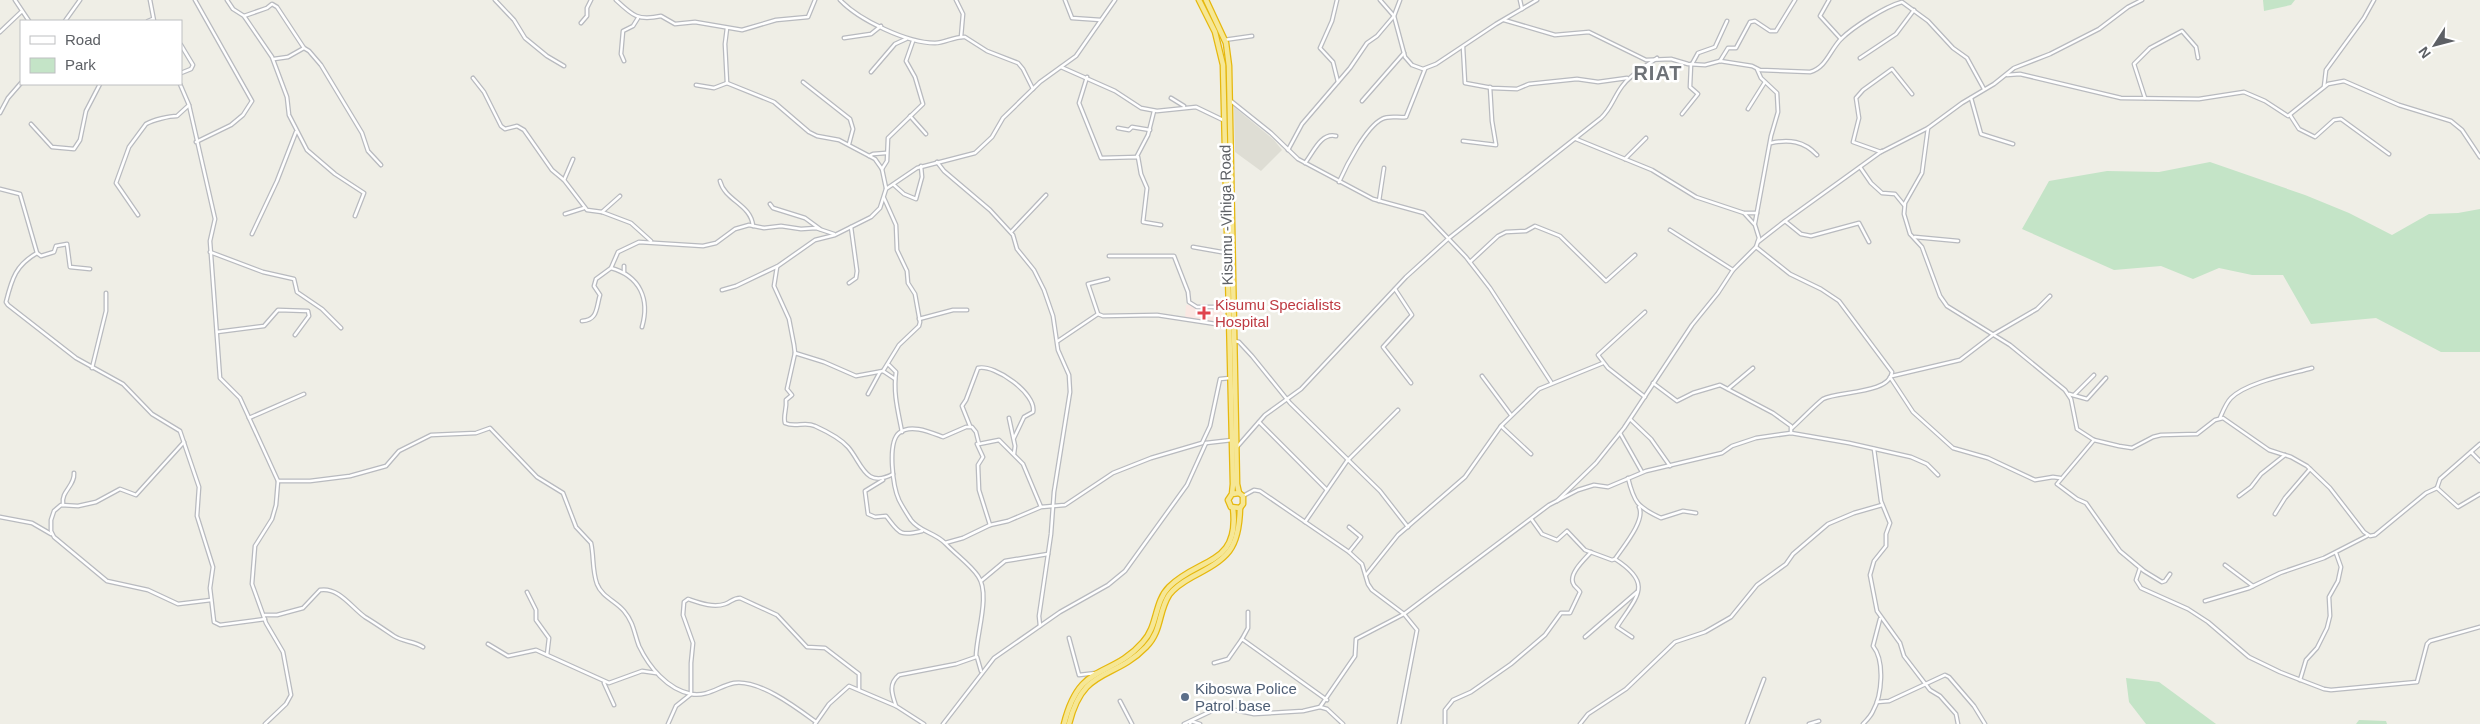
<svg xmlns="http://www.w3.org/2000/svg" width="2480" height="724" font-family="Arial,sans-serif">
	<rect width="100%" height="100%" fill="#efeee6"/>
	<!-- education -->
	<path fill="#deddd4" d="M1234,107l40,33 8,10 -21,21 -26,-19z"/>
	<!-- medical -->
	<path fill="#fae8e3" d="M1186,305l37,2 -1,18 -37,-7z"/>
	<!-- green -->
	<g fill="#c4e4c7">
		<path d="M2263,0h32l-4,5 -27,6z"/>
		<path d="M2210,162l95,33 44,18 43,22 37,-21 29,-1 22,-4v143h-39l-65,-34 -65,6 -28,-49h-31l-33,-7 -26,11 -32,-13 -47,4 -92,-41 27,-48 58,-10 52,1z"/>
		<path d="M2126,678l33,4 57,42h-70l-17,-22z"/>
		<path d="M2359,720l27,1 1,3h-31z"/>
	</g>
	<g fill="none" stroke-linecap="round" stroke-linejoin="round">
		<defs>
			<g id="minor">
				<path d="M15,0l14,21"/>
				<path d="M150,0l4,21"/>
				<path d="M195,0l57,101 -9,14 -12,10 -35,17"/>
				<path d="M227,0l6,9 11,7 28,41 15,40 2,18 18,35 28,24 29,19 -9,23"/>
				<path d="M495,0l19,20 11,18 22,18 17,10"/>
				<path d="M616,0c17,16 22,21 45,16l14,8 20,-2 47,8 34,-10 32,-3 7,-17"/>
				<path d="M840,0c19,20 67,43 95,43 10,0 20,-7 30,-6l22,14 31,12 5,6 10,20"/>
				<path d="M956,0l7,14 -2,23"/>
				<path d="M1065,0l7,18 29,2"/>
				<path d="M1337,0l-5,21 -12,27 13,14 5,20"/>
				<path d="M1380,0l14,16 11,41 7,8 11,4 13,-5 60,-40 41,-24"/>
				<path d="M1520,0l2,9"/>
				<path d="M1829,0l-9,16 21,23"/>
				<path d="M244,16l23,-8 5,-4 5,3 27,41 -16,9 -14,2"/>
				<path d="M1504,20l51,15 34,-3 57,28 25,-1 17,5 17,1 15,-4 32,5 8,4 50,2c16,-4 20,-22 31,-33 12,-12 45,-33 61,-37l26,19 25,27 14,10 17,31"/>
				<path d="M65,21l15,-21"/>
				<path d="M148,21l5,-2"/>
				<path d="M581,23l6,-7v-8l4,-8"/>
				<path d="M0,32l21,-20"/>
				<path d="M844,38l27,-4 10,-8"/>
				<path d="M1224,40l28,-4"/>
				<path d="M181,45l12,20 -2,4 -10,4"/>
				<path d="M1463,47l2,36 27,5 25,1 12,-5 48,-5 21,3 29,-4"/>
				<path d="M304,48l5,3 12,14 41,68 6,18 13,14"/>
				<path d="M1860,58l36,-24 18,-24"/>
				<path d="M624,61l-3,-7 2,-23 10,-5 5,-8"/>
				<path d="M1720,61l8,-13h8l14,-26 5,-1 15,10h6l19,-31"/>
				<path d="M1692,64l6,-11 17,-6 12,-26"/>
				<path d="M1061,67l54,24 26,17 16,3 39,-4 27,13"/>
				<path d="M871,72l24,-28 11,-5"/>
				<path d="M2007,75l13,-1 101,24 78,1 45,-7 21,9 23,15 40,-32 16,-3 55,24 52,16 11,9 18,27"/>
				<path d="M1087,77l-8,26 22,55 37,-1 3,17 6,14 -4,34 18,3"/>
				<path d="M473,78l11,14 17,34 4,3 12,-3 7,4 28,40 12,10 23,30 15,2 29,11 20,18"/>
				<path d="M803,82l47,37 3,10 -4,15"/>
				<path d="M727,83l47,19 35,30 8,4 22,4 36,19 7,10 4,19"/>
				<path d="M727,83l-2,-39 2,-16"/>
				<path d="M180,84l9,21 26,114 -5,22 10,137 20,20 38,83 -2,24 -4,14 -17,27 -3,38 14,39 17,29 8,43 -5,9 -21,20"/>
				<path d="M696,85l18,3 13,-5"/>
				<path d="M2324,87l2,-17 38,-52 10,-18"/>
				<path d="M1912,94l-20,-25 -29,21 -7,8 3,20 -6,24 28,10 47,-24 34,-25 32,-19 20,-16 36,-14 49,-25 29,-22 14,-7"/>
				<path d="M1171,98l13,8"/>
				<path d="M1971,98l10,36 32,10"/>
				<path d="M2145,98l-11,-34 16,-16 32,-17 14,16 2,11"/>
				<path d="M1231,101l40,32 27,26 75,40 51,14 42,44 24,31 61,94"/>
				<path d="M1362,101l42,-48"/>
				<path d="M1748,109l17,-27"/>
				<path d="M0,113l8,-15 13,-15"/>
				<path d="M1682,114l16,-20 -8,-7 1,-23"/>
				<path d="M2290,115l9,14 16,8 19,-17 7,-1 48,35"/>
				<path d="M910,116l16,18"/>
				<path d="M31,124l21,23 22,2 6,-9 6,-29 14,-27"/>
				<path d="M1118,128l11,2 3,-3 18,3"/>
				<path d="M1928,128l-6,45 -17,30 -1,11 6,20 12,13 18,49 7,10 63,39 55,45 6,9 6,30 17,11 25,6 13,2 21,-11 8,-2 36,-1 18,-14 8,-2 46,32 22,7 16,9 23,22 34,44 6,4 5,-1 51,-42 11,-5"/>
				<path d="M1463,141l33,4 -4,-24 -2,-34"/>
				<path d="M1771,143c18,-4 33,-2 46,12"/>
				<path d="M1288,150l14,-26 48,-56 17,-25 10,-7 17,-20 6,-16"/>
				<path d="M869,156l4,-2 13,-1"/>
				<path d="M1137,156l11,-21 6,-24"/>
				<path d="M1625,159l21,-21"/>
				<path d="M937,162l7,9 46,39 23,25 4,14 17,21 10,20 9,26 5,34 11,25 1,17 -16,100 -3,42 -12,82 1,10"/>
				<path d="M1305,163c8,-10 16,-31 31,-27"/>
				<path d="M1860,167l11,16 11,10 13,1 9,11"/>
				<path d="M882,169l5,-8 1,-23 35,-34 -8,-27 -9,-16 7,-20"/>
				<path d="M564,180l9,-21"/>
				<path d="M720,181c5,20 31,23 33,45"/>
				<path d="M1339,182c7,-16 27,-55 43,-63 7,-4 16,-1 24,-2l19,-48"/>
				<path d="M894,185l10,9 12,5 6,-22 -1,-11"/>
				<path d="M0,189l20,5 17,59c-21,12 -25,25 -31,49l2,3 68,53 47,26 29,30 28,17 19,56 -2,29 16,51 -3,21 4,34 6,3 45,-6"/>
				<path d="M1379,201l5,-33"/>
				<path d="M770,204l3,4 32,10 15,11"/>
				<path d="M602,212l18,-16"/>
				<path d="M1745,213h12"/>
				<path d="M565,214l19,-6"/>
				<path d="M138,215l-22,-32 13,-36 17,-23c7,-4 23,-8 31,-8l12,-11"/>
				<path d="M1785,221l97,-70"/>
				<path d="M1755,223l16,-87 7,-24 -1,-19 -16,-15 -4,-9"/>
				<path d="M1670,230l63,40"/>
				<path d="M1011,232l35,-37"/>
				<path d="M252,234l25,-53 19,-49"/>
				<path d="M1915,237l43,4"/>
				<path d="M1758,242l27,-21 16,13 10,2 48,-13 10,19"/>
				<path d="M1193,247l34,6"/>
				<path d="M1756,247l34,27 31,15 18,12 53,71c-2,22 -54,19 -69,27 -8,6 -23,22 -31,29"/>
				<path d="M210,252l53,20 31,7 3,13 25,17 19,19"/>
				<path d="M37,253l4,3 13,-4 2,-6 11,-2 3,23 20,2"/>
				<path d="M1109,256h65l14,36 1,10 8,5h31"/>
				<path d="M1470,262l28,-26 8,-4 20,-1 9,-5 25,10 46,45 29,-26"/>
				<path d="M624,266v6"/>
				<path d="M777,267l-3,19 15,33 5,26 1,8 -8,36 5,6 -6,5c1,9 -3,15 -1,23 10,5 20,-2 30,3 11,5 25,12 33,21 14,16 17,42 45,27"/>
				<path d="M611,268c29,8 39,31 31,59"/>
				<path d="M1108,279l-20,5 10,30 5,2 54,-1 72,11"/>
				<path d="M849,283l7,-5 1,-7 -6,-44"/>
				<path d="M1395,289l17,26 -29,32 28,36"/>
				<path d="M722,290l14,-4 42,-20 37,-26 20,-5 36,-18 9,-9 6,-19 31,-21 58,-15 17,-16 11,-19 37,-36 36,-26 39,-56"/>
				<path d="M919,319l34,-9h14"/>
				<path d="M582,321c16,-1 14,-13 18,-26l-6,-9 2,-7 15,-11 7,-16 21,-10 64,4 13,-3 19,-14 14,-4 15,3 17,-2 20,3 15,-1 18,6"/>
				<path d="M217,332l47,-6 14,-16 30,1 1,5 -14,19"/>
				<path d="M1058,341l40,-27"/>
				<path d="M1235,341l4,1 13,14 38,47 90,88 28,36"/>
				<path d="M795,353l29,9 32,14 27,-5 16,-26 20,-19 1,-4 -5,-28 -7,-11 -1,-12 -10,-21 -1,-25 -12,-27"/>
				<path d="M889,365l7,7c-3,21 2,39 6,60"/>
				<path d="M92,368l14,-57v-18"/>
				<path d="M883,371l12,8"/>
				<path d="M1482,376l29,39"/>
				<path d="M1892,376l68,-16 34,-26 43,-25 13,-13"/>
				<path d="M1890,377l23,35 40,36 35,10 47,22 18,-3 7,1"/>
				<path d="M1653,383l24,18 16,-8 27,-8 53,28 18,13v7"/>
				<path d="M1728,389l25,-21"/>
				<path d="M868,394l12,-22"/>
				<path d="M2069,394l18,5 19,-21"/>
				<path d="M2074,395l20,-20"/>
				<path d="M1645,397l-37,-29 -10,-13 47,-43"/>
				<path d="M249,418l55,-24"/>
				<path d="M1009,418l6,28 -1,8"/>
				<path d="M2220,418c3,-7 6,-15 11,-20 16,-16 60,-24 81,-30"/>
				<path d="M1631,420l20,19 19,27"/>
				<path d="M1259,422l68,68"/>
				<path d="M970,426l-8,-20 4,-6 12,-32c17,-4 59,26 55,44l-9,5 -10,21"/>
				<path d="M1501,426l30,28"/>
				<path d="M1620,433l22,39"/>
				<path d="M2094,440l-37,44 20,15 9,4 34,48 24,20 18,11 3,-1 5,-7"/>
				<path d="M184,442l-48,53 -16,-6 -24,13 -18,4 -17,-1 -7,6 -3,9v11l3,6 53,44 41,9 30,14 33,-4"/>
				<path d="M1206,443l26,-3"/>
				<path d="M977,444l6,13 -5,8 1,25 11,35"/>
				<path d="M1237,447l28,-32 36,-26 105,-112 43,-39 152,-120c11,-10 13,-22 22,-33 8,-11 22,-18 34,-27"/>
				<path d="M1874,449l7,52 9,22 -4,11v12l-12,15 -4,14 7,36 23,32 4,13 26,34 10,6 16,18 2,10"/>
				<path d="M2471,452l9,9"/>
				<path d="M1628,478c6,24 9,29 33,40l22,-7 13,2"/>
				<path d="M883,480l-18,11 3,23 7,3 11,-1c13,16 12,21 36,15"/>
				<path d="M278,481h32l40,-5 36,-10 13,-15 32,-16 45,-2 14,-5 47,49 26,16 13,34 15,16c3,14 1,27 6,41 5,13 19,17 27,27 10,12 10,22 15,35 10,21 28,43 52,48 17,3 28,-8 43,-11 25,-4 63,25 82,39"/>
				<path d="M2437,488l3,-9 40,-35"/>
				<path d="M2437,488l21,19 22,-13"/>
				<path d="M1243,496l11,-6 6,1 89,61 13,12 6,20 4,6 32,24 13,16 -18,94"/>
				<path d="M2239,496l12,-9 10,-13 24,-19"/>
				<path d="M1557,501l39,-38 28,-35 68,-103 26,-32 15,-23 23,-23 3,-9 -4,-13 -11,-12 -48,-16 -44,-27 -76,-31"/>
				<path d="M63,504c-2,-13 12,-18 11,-31"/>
				<path d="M1041,507l-18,-43 -24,-24 -20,4 -3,-12 -4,-5h-6l-23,10c-11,-4 -32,-14 -44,-4 -12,10 -6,54 0,67 3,6 8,14 12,20 9,12 23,12 34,23l18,-5 27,-13 18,-4 33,-14 24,-2 48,-32 38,-15 51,-15 8,-17 10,-47 10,-1"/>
				<path d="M2275,514l10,-16 25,-29"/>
				<path d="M0,517l32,6 19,11"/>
				<path d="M1532,520l10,14 15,6 10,-9 18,19 27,10 3,-1c8,-12 31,-39 24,-52"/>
				<path d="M1305,522l42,-61 51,-51"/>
				<path d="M1349,552l12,-15 -12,-10"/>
				<path d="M1615,559c39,25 22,37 2,68l15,10"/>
				<path d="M2225,565l28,21"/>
				<path d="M2140,568l-4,12 5,8 47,21 20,13 41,35 31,15 44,17 7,1 86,-8 10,-38 3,-3 50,-14"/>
				<path d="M1366,575l32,-40 67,-58 36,-51 38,-37 64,-26"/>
				<path d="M981,581l24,-20 43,-7"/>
				<path d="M527,592l9,18v10l13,18 -2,17"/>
				<path d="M2205,601l44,-13 31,-15 44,-15 43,-22"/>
				<path d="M265,615h12l26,-7 17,-18c19,-3 31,17 45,27 10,6 20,13 29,19 9,6 20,5 29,11"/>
				<path d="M1585,637l52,-45"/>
				<path d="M1069,638l10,37 17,-2"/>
				<path d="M1242,639l6,-11v-16"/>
				<path d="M488,644l20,12 28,-6 73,33 33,-12 14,2"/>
				<path d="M977,657l4,14"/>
				<path d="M1214,663l14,-4 14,-20 85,61"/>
				<path d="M2300,680l6,-20 11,-12 10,-20 3,-12 -1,-19 9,-16 3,-14 -5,-14"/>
				<path d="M604,683l10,22"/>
				<path d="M1120,701l12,23"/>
				<path d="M1877,702l12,-1 56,-26 4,2 25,29 11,18"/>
				<path d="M896,706c-4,-12 -8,-22 3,-31l57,-11 20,-7c0,-22 15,-63 2,-81 -8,-12 -23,-22 -33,-33"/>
				<path d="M1320,707l7,2 16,15"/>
				<path d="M668,724l8,-18 15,-12v-31l2,-20 -10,-28 1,-13 4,-3c12,4 25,9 37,5 6,-2 8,-6 15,-6l37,17 30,32 18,1 34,26v15"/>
				<path d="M815,724l14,-20 20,-18 47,20 28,18"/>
				<path d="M943,724l51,-66 66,-46 48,-27 17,-14 62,-86 19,-42"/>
				<path d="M1184,724l36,-17 34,7 49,-3 17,-4 35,-51 1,-17 48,-25 145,-109 29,-15 16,-5 14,2 38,-16 76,-18 10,-7 24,-8 35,-5 58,10 62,14 16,7 11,11"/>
				<path d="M1190,724l1,-3 9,3"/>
				<path d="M1445,724v-14l8,-10 18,-8 40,-28 34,-29 16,-22h9l10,-21c-1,-3 -6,-5 -7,-9 -4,-10 12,-24 18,-31"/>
				<path d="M1580,724l8,-10 38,-25 49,-47 30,-10 26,-15 26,-32 29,-21 7,-10 35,-30 26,-11 28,-8"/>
				<path d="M1747,724l17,-45"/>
				<path d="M1809,724l10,-3"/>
				<path d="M1863,724c4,-4 8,-8 10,-13 9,-16 12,-50 0,-65l7,-27"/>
			</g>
			<g id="highway">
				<path d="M1199,0l16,32 8,33 10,419 -1,10 -4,6 3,7 9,1 3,-4v-8l-4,-3 -7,1"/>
				<path d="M1206,0l20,43 3,23 8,418 2,9"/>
				<path d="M1064,724c16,-64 46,-44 79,-82 15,-16 11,-40 26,-55 30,-30 71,-21 64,-79"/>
				<path d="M1069,724c14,-58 44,-43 77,-77 16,-16 12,-35 23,-52 6,-8 14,-13 23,-18 36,-19 47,-27 48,-69"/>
			</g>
		</defs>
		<!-- minor casing -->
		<use href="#minor" stroke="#b8babf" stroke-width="5"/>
		<!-- highway casing -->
		<use href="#highway" stroke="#e6b80e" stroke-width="7"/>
		<!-- minor -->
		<use href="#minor" stroke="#fff" stroke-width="2.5"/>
		<!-- highway -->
		<use href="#highway" stroke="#f6e795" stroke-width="4.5"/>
	</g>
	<!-- markers -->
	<path fill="#e0444e" stroke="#fff" stroke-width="2" d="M1201.5 305.5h5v5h5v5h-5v5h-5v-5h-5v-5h5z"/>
	<circle fill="#5c6f8a" stroke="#fff" stroke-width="2" cx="1185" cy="697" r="5"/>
	<g text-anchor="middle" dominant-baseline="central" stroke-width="5" stroke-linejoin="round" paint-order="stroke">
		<!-- street labels -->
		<g font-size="15" fill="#5d6065" stroke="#fff">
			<text transform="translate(1226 215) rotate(-91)">Kisumu -Vihiga Road</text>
		</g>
		<!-- health labels -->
		<g font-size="15" fill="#be3a42" stroke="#fff" text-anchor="start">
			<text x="1215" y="304">Kisumu Specialists<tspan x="1215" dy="17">Hospital</tspan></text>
		</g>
		<!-- service labels -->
		<g font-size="15" fill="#4e5e75" stroke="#fff" text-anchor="start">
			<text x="1195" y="688">Kiboswa Police<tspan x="1195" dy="17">Patrol base</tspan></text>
		</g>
		<!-- district labels -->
		<g font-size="20" font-weight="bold" letter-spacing="1" fill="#6e7277" stroke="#fff">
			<text x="1658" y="73">RIAT</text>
		</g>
	</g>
	<!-- legend -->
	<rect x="20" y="20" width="162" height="65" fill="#ffffff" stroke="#bebfc1"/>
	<rect x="30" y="36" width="25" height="8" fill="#ffffff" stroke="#bebfc1"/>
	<text x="65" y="45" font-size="15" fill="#5d6065">Road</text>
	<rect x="30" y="58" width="25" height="15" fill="#c4e4c7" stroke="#bebfc1"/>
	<text x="65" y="70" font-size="15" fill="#5d6065">Park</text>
	<!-- north arrow -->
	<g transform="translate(2435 45) rotate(234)" stroke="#ffffff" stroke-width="4" paint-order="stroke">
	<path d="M0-4L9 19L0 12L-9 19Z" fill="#5d6065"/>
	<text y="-8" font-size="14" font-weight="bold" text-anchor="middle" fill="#5d6065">N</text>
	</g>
</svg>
